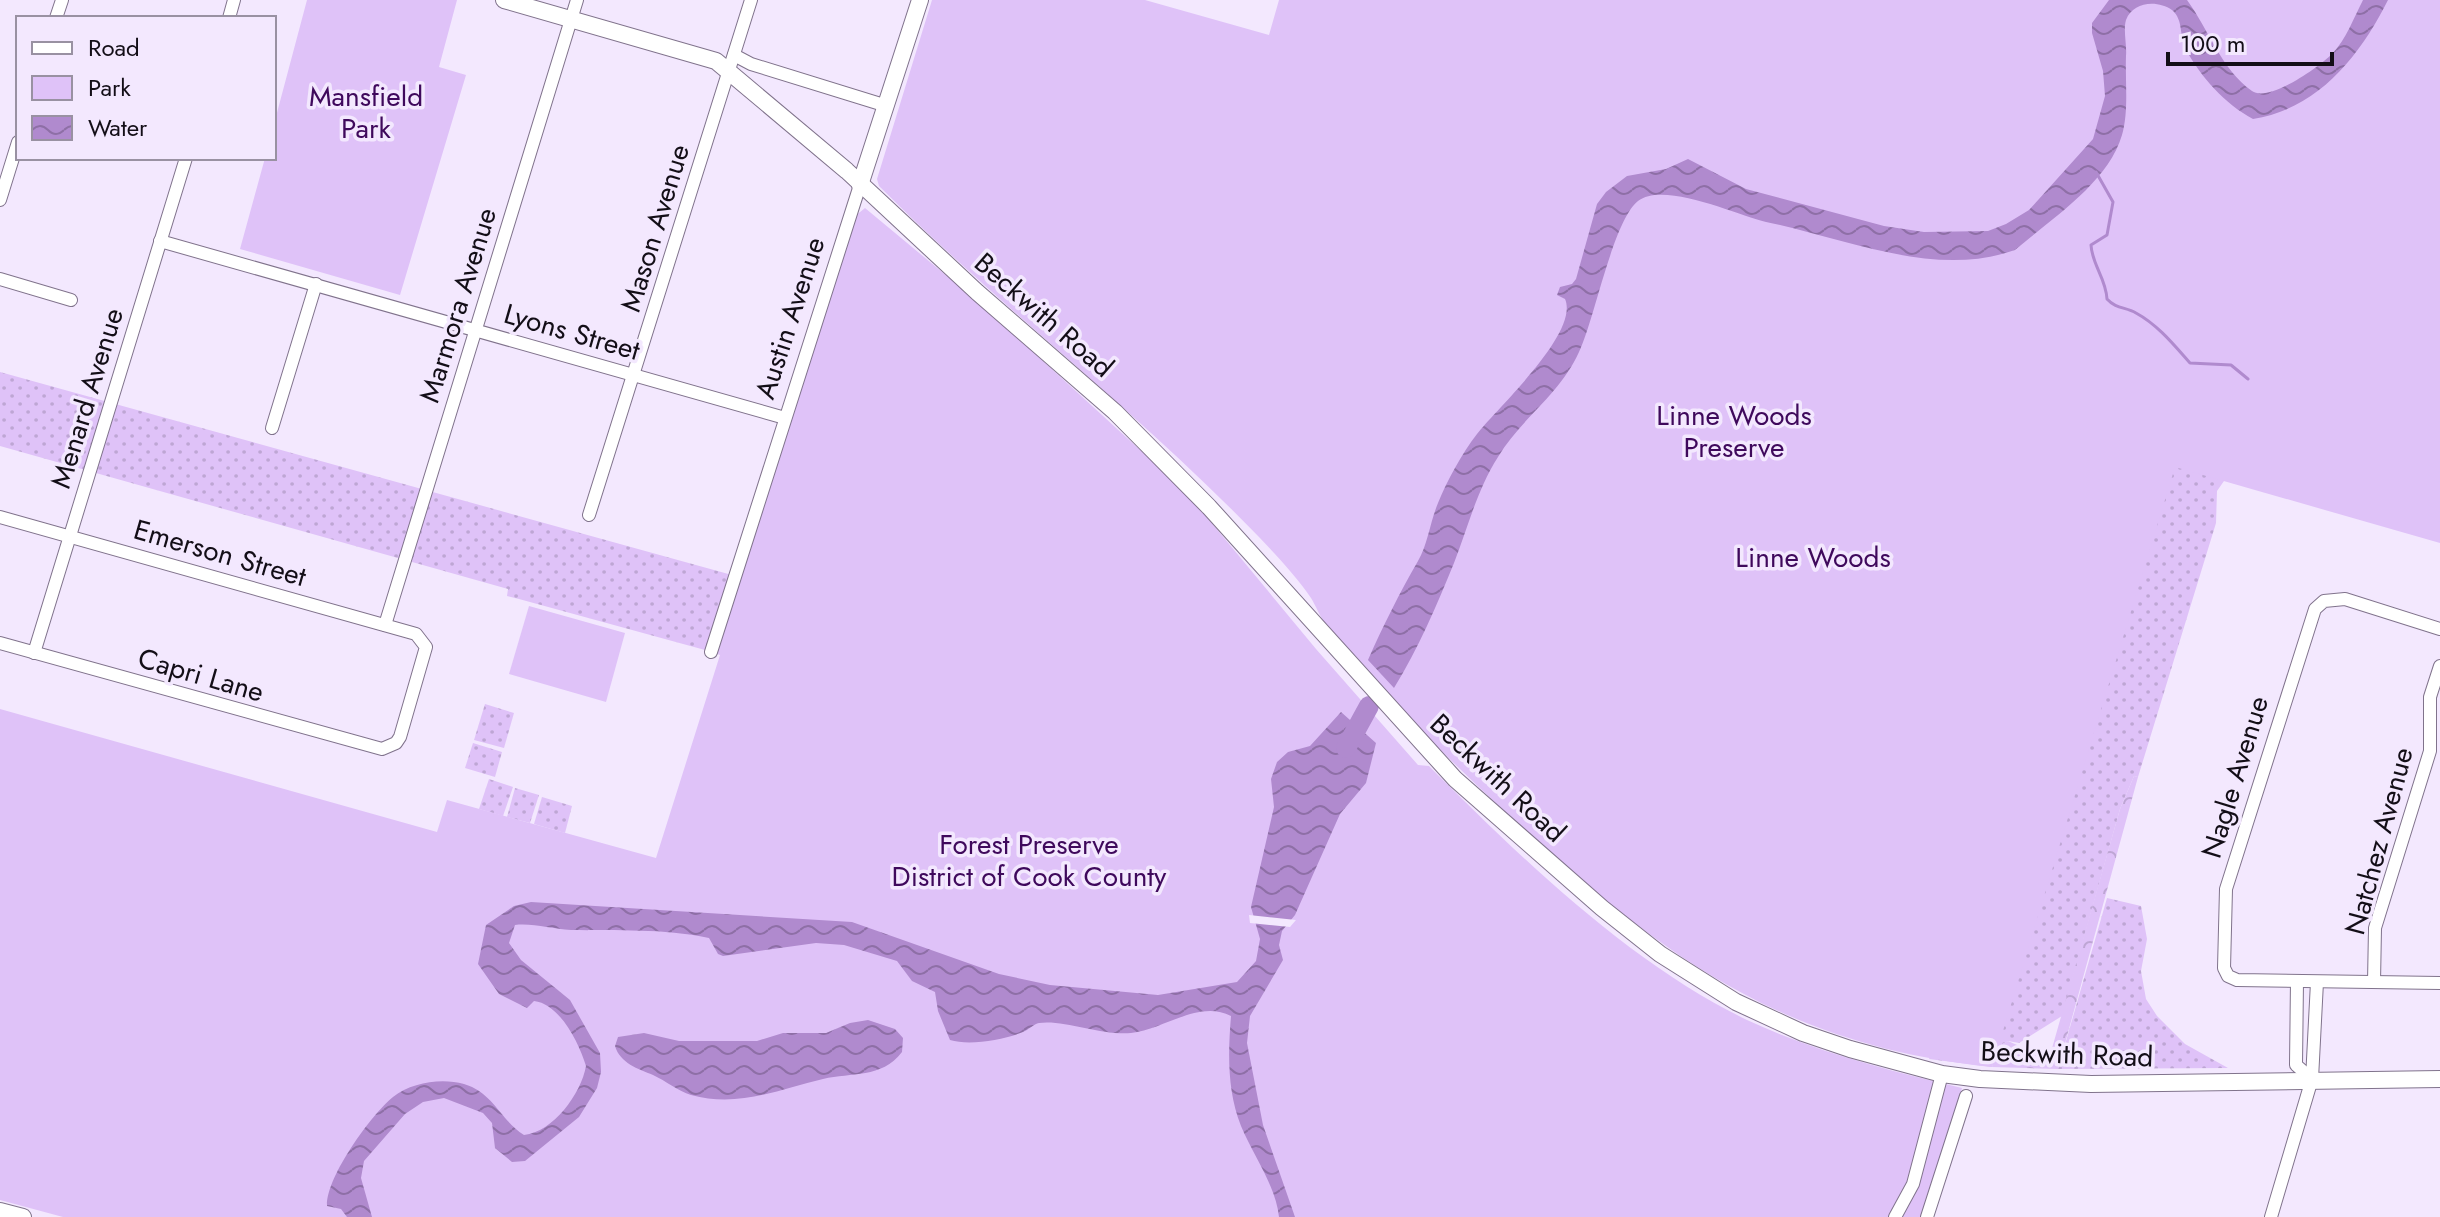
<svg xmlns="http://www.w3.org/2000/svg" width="2440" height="1217" font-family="Jost,sans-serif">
	<defs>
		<pattern id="grass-dots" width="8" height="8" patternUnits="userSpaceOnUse" patternTransform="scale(2)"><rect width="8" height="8" fill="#dfc2f8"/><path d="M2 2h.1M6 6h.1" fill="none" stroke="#bea6d4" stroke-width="1.8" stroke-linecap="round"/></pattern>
		<pattern id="forest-crowns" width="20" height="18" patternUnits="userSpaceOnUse" patternTransform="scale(2)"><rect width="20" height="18" fill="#dfc2f8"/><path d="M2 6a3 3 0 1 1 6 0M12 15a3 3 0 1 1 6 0" fill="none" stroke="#bea6d4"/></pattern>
		<pattern id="water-waves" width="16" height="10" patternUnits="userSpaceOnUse" patternTransform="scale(2)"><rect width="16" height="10" fill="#b08ace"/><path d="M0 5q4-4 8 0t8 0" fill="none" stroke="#8e6fa6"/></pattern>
	</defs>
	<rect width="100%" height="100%" fill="#f3e8fe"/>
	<!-- grass -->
	<g fill="url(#grass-dots)">
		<path d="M2440,0l-209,471 -14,20 -1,32 -78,254 -4,-1 -14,33 -58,207 -43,27 -11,-2 -9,5 -7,21 -63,-8 215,-551z"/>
		<path d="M0,372l732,203 -22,69 -5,6 -186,-51 -12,-3 1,-7 -508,-143z"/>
		<path d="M485,704l29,9 -10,35 -30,-8z"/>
		<path d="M473,743l29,9 -7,25 -30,-9z"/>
		<path d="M489,779l24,8 -10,29 -24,-7z"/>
		<path d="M515,788l24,7 -9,28 -23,-6z"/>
		<path d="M542,797l30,9 -7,27 -31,-9z"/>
		<path d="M2107,898l34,8 6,33 -6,32 5,28 11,17 28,28 43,24 -170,1z"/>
	</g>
	<!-- forest -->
	<path fill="url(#forest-crowns)" d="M2134,776l4,1 -80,292 -66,-2 6,-21 10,-5 41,18 71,-250z"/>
	<!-- park -->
	<g fill="#dfc2f8">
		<path d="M307,0h150l-18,67 27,8 -66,220 -160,-46 25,-91h9v-34z"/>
		<path d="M932,0h213l124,35 10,-35h1161v543l-265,-76 -183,600c-215,-22 -338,-117 -491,-259 -61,-57 -124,-119 -176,-185 -6,-8 -9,-17 -14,-25 -14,-21 -35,-43 -52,-61 -120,-124 -258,-229 -380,-351l-2,-7z"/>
		<path d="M865,208l118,98 203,186 130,157 102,116 11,1c91,91 201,198 318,254 69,32 141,50 215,68l-40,129h-1859l-63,-17v-491l437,123 10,-32 209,58 64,-203 -5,-2 139,-436z"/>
		<path d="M529,606l96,27 -19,69 -97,-28z"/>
	</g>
	<!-- water -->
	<g fill="url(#water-waves)">
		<path d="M2109,0h78c22,30 34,69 65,91 16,12 66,-23 80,-37 14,-14 22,-37 31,-54h25c-28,56 -70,109 -135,119 -28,-15 -52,-42 -67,-69 -7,-13 -2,-30 -14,-40 -14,-10 -39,-9 -46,10 -3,10 1,25 0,36 -1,26 3,54 -4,79 -14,48 -71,84 -107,115 -80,29 -171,-12 -249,-28 -29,-7 -102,-41 -128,-21 -25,20 -43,117 -59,151 -20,44 -58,66 -81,105 -21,33 -30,70 -44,106 -17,42 -36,86 -60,125l-26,-28c15,-34 31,-66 50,-99 10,-17 12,-39 20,-58 9,-22 24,-50 39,-69 19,-25 103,-101 88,-135l-8,-4 3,-8 12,-3 4,-5 21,-75 9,-12 21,-16 39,-7 22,-10 58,30 138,37 40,6 64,-1 18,-7 23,-14 64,-71 12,-43 -2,-25 -11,-38v-10z"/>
		<path d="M1341,712l35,31 -10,40 -26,31 -45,101 -13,16 -3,14 4,15 -33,56 -3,27 16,82 32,92h-16c-3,-31 -26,-62 -38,-91 -14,-35 -13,-73 -10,-110 -32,-17 -68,14 -100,17 -27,3 -69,-14 -92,-10 -5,1 -11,7 -16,9 -19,8 -54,14 -73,8l-12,-29 -3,-19 -23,-11 -15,-20 -53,-16 -28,-2 -93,13 -5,-2 -9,-16c-47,-10 -91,-7 -138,-8 -19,-1 -38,-7 -56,-5l-6,18 12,17 49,40 30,53 1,19 -4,16 -18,29 -54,44 -13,1 -17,-14 -3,-25 -9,-10 -39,-15 -21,4 -18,12 -41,47 -3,17 11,39h-25l-6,-8 -14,-3c-1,-29 44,-91 66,-109 19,-15 49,-19 71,-13 30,9 36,36 60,51 29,-3 57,-41 62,-69 -7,-23 -26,-62 -52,-65l-7,7 -28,-14 -21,-30 8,-39 28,-19 17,-4 321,20 147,52 51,11 108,10 79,-13 19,-21 4,-22 -9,-32 23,-100 -3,-28 6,-17 11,-10 22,-6z"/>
		<path d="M868,1020l27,9 8,9 -1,14c-21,27 -50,20 -79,27 -46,11 -85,29 -132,16 -13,-4 -25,-14 -38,-20 -15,-6 -33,-12 -38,-29l3,-9 26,-4 35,8h78l26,-8h43l24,-10z"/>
	</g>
	<!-- pier -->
	<path fill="#f3e8fe" d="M1249,915l47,5 -6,7 -40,-4z"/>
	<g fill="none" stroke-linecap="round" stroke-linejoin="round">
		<!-- stream -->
		<path stroke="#b08ace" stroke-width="3" d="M2096,172l17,30 -6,33 -16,10c1,20 15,33 16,54 9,10 19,8 29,14 22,12 38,32 54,50l41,2 17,14"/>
		<!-- river -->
		<path stroke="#b08ace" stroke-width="20" d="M1346,748l23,-42"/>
		<defs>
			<g id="street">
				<path d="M56,18l6,-18"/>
				<path d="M229,18l5,-18"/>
				<path d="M734,55l17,9 136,42"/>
				<path d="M0,200l18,-58"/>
				<path d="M160,241l625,177"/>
				<path d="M0,279l71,21"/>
				<path d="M272,428l44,-144"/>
				<path d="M589,515l162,-515"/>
				<path d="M0,517l416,117 10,13 -26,90 -4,6 -14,6 -382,-106"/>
				<path d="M385,625l192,-625"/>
				<path d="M2440,629l-95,-30 -21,2 -9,8 -89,280 -2,79 4,8 9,4 203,3"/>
				<path d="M711,652l149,-467"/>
				<path d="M34,653l152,-495"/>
				<path d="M2297,981l-1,84 16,14"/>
				<path d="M2374,982l1,-54 55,-177v-54l10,-31"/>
				<path d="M1895,1217l18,-33 29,-110"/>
				<path d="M1927,1217l39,-121"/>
				<path d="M2271,1217l41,-138 5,-97"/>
			</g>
			<g id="secondary">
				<path d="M504,0l212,61 131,110 130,121 138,120 94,95 246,272 147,129 58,46 76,48 67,31 47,16 92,25 38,5 111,5 349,-5"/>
				<path d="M860,185l60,-185"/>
				<path d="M0,1211l23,6"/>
			</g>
		</defs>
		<!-- street casing -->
		<use href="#street" stroke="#80738c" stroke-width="14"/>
		<!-- secondary casing -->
		<use href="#secondary" stroke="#80738c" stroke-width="18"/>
		<!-- street -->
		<use href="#street" stroke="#fff" stroke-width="12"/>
		<!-- secondary -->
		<use href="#secondary" stroke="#fff" stroke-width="16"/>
	</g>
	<g text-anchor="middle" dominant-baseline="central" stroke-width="7" stroke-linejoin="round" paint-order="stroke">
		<!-- park labels -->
		<g font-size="28" fill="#3f095c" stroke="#f3e8fe">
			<text x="366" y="96">Mansfield<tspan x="366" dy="32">Park</tspan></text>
			<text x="1734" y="415">Linne Woods<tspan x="1734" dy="32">Preserve</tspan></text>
			<text x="1813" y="557">Linne Woods</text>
			<text x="1029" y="844">Forest Preserve<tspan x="1029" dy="32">District of Cook County</tspan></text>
		</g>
		<!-- street labels -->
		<g font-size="28" fill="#130e17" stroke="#f3e8fe">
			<text transform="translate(655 228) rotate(-73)">Mason Avenue</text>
			<text transform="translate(458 305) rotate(-73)">Marmora Avenue</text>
			<text transform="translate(1044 315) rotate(41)">Beckwith Road</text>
			<text transform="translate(790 318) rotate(-72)">Austin Avenue</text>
			<text transform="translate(572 332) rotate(16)">Lyons Street</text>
			<text transform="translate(87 398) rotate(-73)">Menard Avenue</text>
			<text transform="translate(220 553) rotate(16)">Emerson Street</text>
			<text transform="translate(201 675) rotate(16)">Capri Lane</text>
			<text transform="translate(2235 777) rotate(-73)">Nagle Avenue</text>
			<text transform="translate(1498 778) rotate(43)">Beckwith Road</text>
			<text transform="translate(2379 841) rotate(-75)">Natchez Avenue</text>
			<text transform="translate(2067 1054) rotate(2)">Beckwith Road</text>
		</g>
	</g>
	<!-- legend -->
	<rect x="16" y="16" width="260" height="144" fill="#f3e8fe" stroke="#9991a2" stroke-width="2"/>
	<rect x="32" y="42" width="40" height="12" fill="#ffffff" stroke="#9991a2" stroke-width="2"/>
	<text x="88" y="56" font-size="24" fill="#130e17">Road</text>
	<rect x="32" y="76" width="40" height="24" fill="#dfc2f8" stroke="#9991a2" stroke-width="2"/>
	<text x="88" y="96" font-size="24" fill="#130e17">Park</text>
	<rect x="32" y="116" width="40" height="24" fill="url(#water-waves)" stroke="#9991a2" stroke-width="2"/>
	<text x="88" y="136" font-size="24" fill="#130e17">Water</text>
	<!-- scale -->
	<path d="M2168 52v12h164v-12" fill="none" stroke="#130e17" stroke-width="4"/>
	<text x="2180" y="52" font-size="24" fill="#130e17" stroke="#f3e8fe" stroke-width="6" paint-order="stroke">100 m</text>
</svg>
